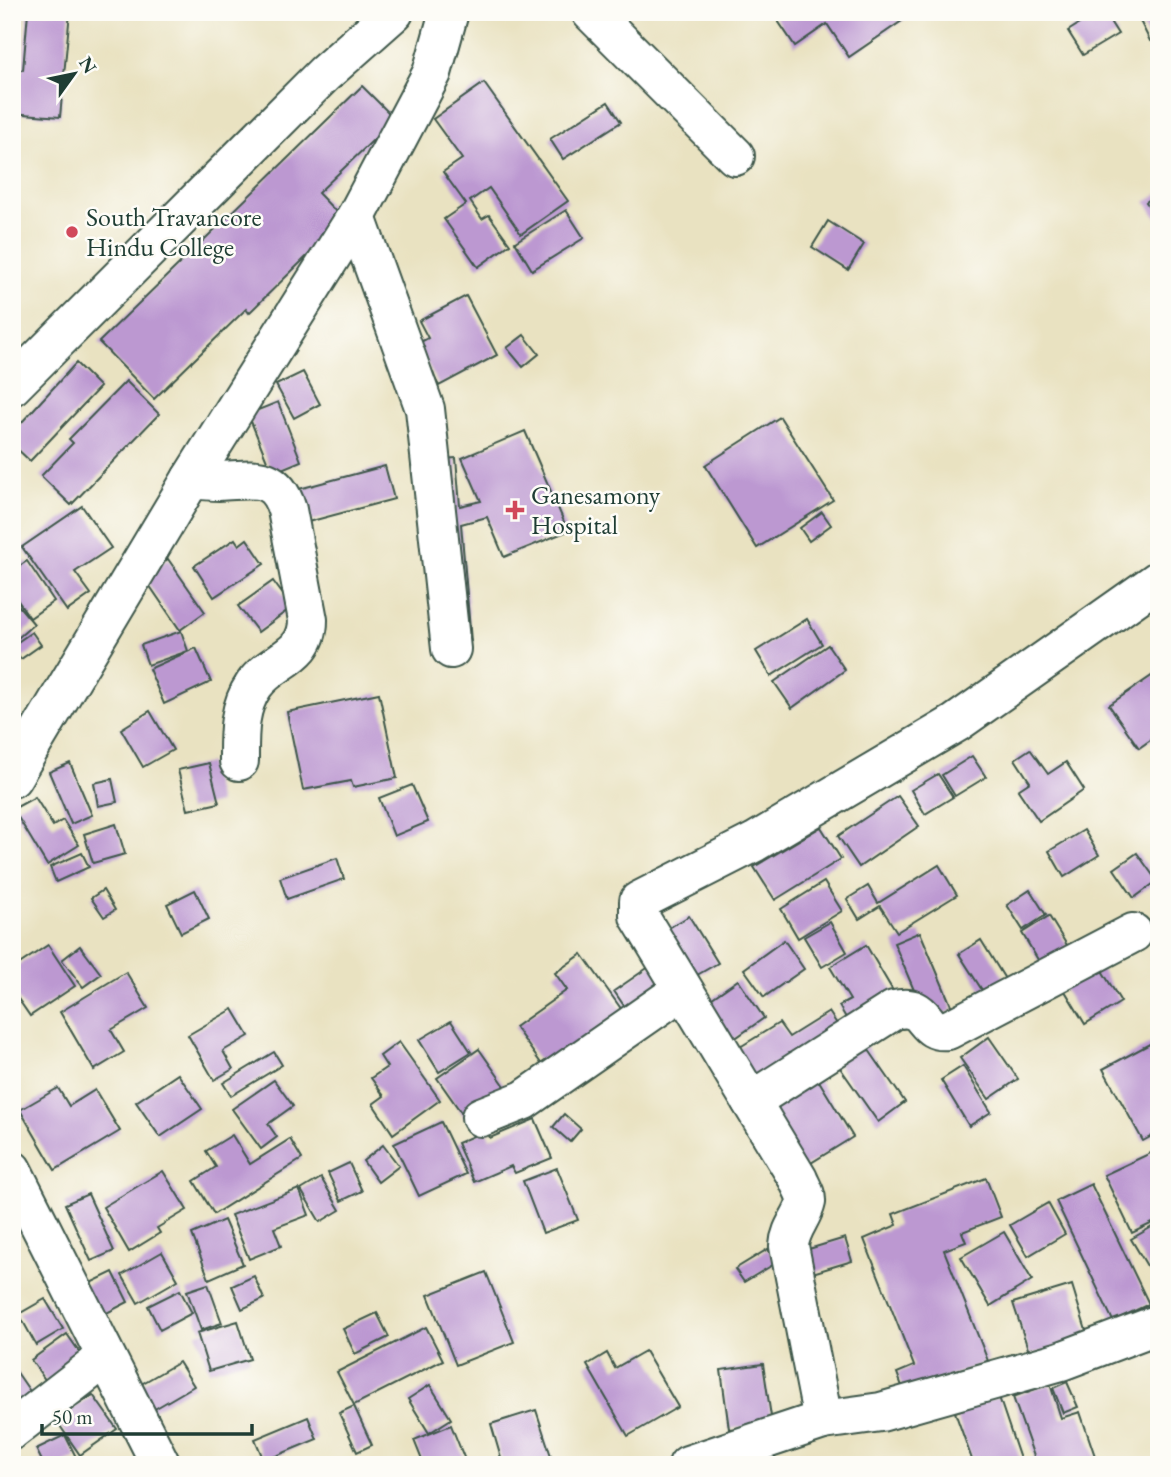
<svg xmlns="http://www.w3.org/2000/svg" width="1171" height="1477" font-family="'EB Garamond',serif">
	<rect width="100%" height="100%" fill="#fdfcf7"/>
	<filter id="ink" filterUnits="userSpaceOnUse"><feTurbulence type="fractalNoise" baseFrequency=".0143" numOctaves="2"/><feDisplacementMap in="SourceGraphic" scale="14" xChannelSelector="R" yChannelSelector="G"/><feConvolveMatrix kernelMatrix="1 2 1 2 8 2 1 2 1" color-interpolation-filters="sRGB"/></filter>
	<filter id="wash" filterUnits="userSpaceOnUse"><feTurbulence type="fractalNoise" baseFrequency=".00686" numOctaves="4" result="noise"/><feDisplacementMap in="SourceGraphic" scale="28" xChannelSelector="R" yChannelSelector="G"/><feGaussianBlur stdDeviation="1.57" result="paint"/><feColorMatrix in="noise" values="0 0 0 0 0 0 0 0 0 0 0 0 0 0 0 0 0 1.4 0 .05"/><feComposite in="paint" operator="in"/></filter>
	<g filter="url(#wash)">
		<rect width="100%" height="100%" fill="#e9e2c1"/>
		<g id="blocks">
			<!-- building -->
			<g fill="#bc98d1">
				<path d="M28,12h42l-10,105 -48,-4v-44l11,1z"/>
				<path d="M772,12h143l-66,45 -22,-33 -32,22z"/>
				<path d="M1098,12h6l14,22 -35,21 -15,-24z"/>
				<path d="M1154,12h5v25l-9,4 -11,-22z"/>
				<path d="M484,83l84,118 -47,33 -32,-46 -19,13 12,18 7,-4 21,29 -32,23 -34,-48 22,-15 -23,-32 19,-13 -29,-40z"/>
				<path d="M362,86l33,33 -77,74 26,27 -95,93 -3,-4 -92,90 -55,-57z"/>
				<path d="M608,102l13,20 -58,37 -13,-20z"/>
				<path d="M1159,193v28l-13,-19z"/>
				<path d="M566,210l18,28 -52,32 -17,-28z"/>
				<path d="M828,221l36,23 -16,26 -36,-23z"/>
				<path d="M466,296l31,59 -58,31 -22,-42 11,-6 -9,-17z"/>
				<path d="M524,335l15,19 -16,13 -16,-19z"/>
				<path d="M76,363l24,24 -70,74 -18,-17v-11z"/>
				<path d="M303,372l17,32 -26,14 -18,-33z"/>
				<path d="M126,381l33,33 -88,91 -30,-29 32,-33 -4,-4z"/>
				<path d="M278,402l23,59 -29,12 -24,-59z"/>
				<path d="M780,417l53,83 -76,48 -52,-83z"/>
				<path d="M525,431l43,100 -64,26 -17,-40 -26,7 10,117 -13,1 -15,-183 13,-1 4,48 21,-5 -19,-43z"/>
				<path d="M385,466l9,33 -86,23 -9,-33z"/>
				<path d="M82,506l29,42 -36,24 16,22 -24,17 -45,-64z"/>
				<path d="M822,512l9,13 -22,16 -9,-13z"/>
				<path d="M235,539l4,6 8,-6 17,25 -50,33 -20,-31z"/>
				<path d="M168,559l37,53 -25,18 -37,-54z"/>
				<path d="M27,561l27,40 -24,17 -18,-26v-21z"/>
				<path d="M273,581l19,26 -34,25 -20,-26z"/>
				<path d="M12,598l22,26 -22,19z"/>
				<path d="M807,619l15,25 -51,32 -15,-25z"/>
				<path d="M181,631l7,20 -40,14 -7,-20z"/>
				<path d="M32,632l9,13 -20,14 -9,-13z"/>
				<path d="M828,645l17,25 -53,38 -18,-26z"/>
				<path d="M196,648l15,34 -47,22 -15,-35z"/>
				<path d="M1159,671v63l-20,14 -30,-43z"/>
				<path d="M379,693l18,85 -44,9 -2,-6 -48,9 -16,-78z"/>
				<path d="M150,711l23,39 -30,17 -22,-38z"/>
				<path d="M1030,749l18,25 18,-12 18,28 -45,31 -21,-31 12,-8 -15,-23z"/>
				<path d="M972,756l14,21 -31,19 -13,-21z"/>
				<path d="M70,763l22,52 -21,9 -22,-52z"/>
				<path d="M209,763l10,40 -31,7 -10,-40z"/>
				<path d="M938,774l15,23 -28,17 -14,-24z"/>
				<path d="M112,779l5,23 -19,4 -4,-23z"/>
				<path d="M412,785l16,37 -34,14 -15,-38z"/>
				<path d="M898,796l21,30 -60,41 -21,-31z"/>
				<path d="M35,797l18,29 10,-6 16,25 -32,20 -34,-56z"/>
				<path d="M116,824l9,30 -32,9 -9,-29z"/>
				<path d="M821,827l20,32 -66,41 -21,-33z"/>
				<path d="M1084,830l15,25 -35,22 -15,-26z"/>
				<path d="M82,853l7,14 -33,15 -6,-15z"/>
				<path d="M1137,853l20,28 -23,17 -20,-29z"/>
				<path d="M337,858l7,21 -57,20 -7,-21z"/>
				<path d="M939,865l18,30 -60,37 -17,-26 -21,13 -12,-20 21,-13 10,17z"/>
				<path d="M824,882l18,29 -44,27 -17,-29z"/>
				<path d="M103,890l12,20 -11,7 -13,-19z"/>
				<path d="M195,890l14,29 -28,14 -14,-29z"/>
				<path d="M1030,890l16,25 -23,15 -16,-25z"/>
				<path d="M689,916l29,47 -33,19 -28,-47z"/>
				<path d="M1049,916l24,39 -27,18 -24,-40z"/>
				<path d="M830,922l17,30 -25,15 -18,-30z"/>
				<path d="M920,932l33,78 -26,11 -33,-78z"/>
				<path d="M784,940l20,29 -40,28 -20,-28z"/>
				<path d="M981,940l24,39 -21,14 -25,-39z"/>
				<path d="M48,945l27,41 -45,30 -18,-26v-21z"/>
				<path d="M866,945l33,56 -47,27 -13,-22 11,-6 -20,-33z"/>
				<path d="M80,946l21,28 -18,13 -21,-27z"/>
				<path d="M582,954l45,63 -79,56 -33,-46 52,-37 -12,-17z"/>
				<path d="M656,962l18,24 -43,30 -17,-25z"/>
				<path d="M1098,964l23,38 -36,22 -23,-38z"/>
				<path d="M126,972l22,36 -37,22 13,22 -30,18 -34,-58z"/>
				<path d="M738,980l26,38 -40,28 -26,-38z"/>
				<path d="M233,1009l16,27 -26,15 10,18 -19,11 -26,-45z"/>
				<path d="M829,1012l14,21 -94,58 -22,-36 52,-32 10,14z"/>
				<path d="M451,1021l20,31 -32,20 -20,-32z"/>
				<path d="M989,1037l29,42 -29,20 -29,-41z"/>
				<path d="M1159,1039v93l-16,9 -40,-72z"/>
				<path d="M399,1042l41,58 -47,34 -20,-30 11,-8 -13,-18 16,-11 -7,-11z"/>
				<path d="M864,1043l41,59 -27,20 -42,-60z"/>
				<path d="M479,1049l28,40 -42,29 -28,-40z"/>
				<path d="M274,1052l8,13 -51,31 -8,-13z"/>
				<path d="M963,1066l28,46 -22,14 -28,-46z"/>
				<path d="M178,1074l24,35 -42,28 -24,-35z"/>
				<path d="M816,1076l37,61 -52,32 -37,-61z"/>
				<path d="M274,1080l19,26 -25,18 9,13 -16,12 -29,-40z"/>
				<path d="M58,1088l11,18 26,-16 25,41 -65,39 -35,-60z"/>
				<path d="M564,1114l17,15 -11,13 -17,-15z"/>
				<path d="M535,1119l17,39 -37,15 -4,-7 -37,16 -17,-39 30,-13 3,8z"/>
				<path d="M441,1122l25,52 -47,22 -25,-52z"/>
				<path d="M232,1135l18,29 40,-25 12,20 -88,55 -20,-33 22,-14 -10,-16z"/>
				<path d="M383,1145l16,21 -21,16 -15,-21z"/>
				<path d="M1159,1149v71l-27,13 -28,-58z"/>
				<path d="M349,1163l13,28 -21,10 -13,-28z"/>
				<path d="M557,1168l21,52 -35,13 -20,-52z"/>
				<path d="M163,1171l24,39 -30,18 3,5 -31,19 -26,-45z"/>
				<path d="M321,1178l19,32 -20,12 -19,-32z"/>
				<path d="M986,1178l15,39 -39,15 4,10 -22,8 44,111 -83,33 -8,-21 17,-7 -50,-127 33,-14 -4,-11z"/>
				<path d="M1091,1184l58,120 -36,17 -57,-120z"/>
				<path d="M299,1189l10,26 -35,13 7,18 -32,13 -18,-44z"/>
				<path d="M88,1194l26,57 -23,10 -26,-57z"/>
				<path d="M1048,1203l17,31 -37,22 -18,-31z"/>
				<path d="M224,1220l19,44 -34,15 -17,-45z"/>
				<path d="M1159,1223v63l-28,-47z"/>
				<path d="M1004,1232l28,48 -42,26 -29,-49z"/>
				<path d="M845,1238l7,23 -46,14 -7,-23z"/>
				<path d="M768,1249l8,14 -32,19 -9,-13z"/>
				<path d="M162,1252l16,28 -40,23 -16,-28z"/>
				<path d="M113,1272l15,30 -31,16 -15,-31z"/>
				<path d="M486,1272l28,70 -58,23 -28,-70z"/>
				<path d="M254,1276l10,23 -22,10 -10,-23z"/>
				<path d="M208,1284l14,39 -21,7 -14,-39z"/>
				<path d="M1072,1285l16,52 -58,18 -17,-52z"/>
				<path d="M180,1290l12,23 -32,17 -12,-24z"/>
				<path d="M45,1299l18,30 -27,16 -17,-31z"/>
				<path d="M377,1313l12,24 -34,17 -12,-25z"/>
				<path d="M238,1321l12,38 -41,12 -12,-38z"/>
				<path d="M426,1327l17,33 -89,45 -17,-33z"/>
				<path d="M67,1334l20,29 -36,25 -20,-28z"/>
				<path d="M645,1351l33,56 -50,29 -41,-71 20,-12 8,15z"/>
				<path d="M179,1362l15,24 -48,28 -15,-24z"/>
				<path d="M763,1364l9,59 -43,6 -8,-59z"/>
				<path d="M16,1371l24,35 -28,19v-51z"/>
				<path d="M1067,1382l11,25 -15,6 -10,-25z"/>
				<path d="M1050,1384l11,34 19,-6 18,53h-61l-24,-68z"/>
				<path d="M430,1385l21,34 -22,14 -21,-34z"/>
				<path d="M93,1395l24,34 -37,26 -24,-35z"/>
				<path d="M999,1397l23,68h-48l-19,-53z"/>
				<path d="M354,1406l18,39 -15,7 -18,-39z"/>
				<path d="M536,1410l16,49 -18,6h-31l-12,-41z"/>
				<path d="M308,1417l9,22 -53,22 -9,-22z"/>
				<path d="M451,1425l16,40h-43l-10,-25z"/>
				<path d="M65,1435l11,22 -15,8h-17l-8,-16z"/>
			</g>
		</g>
	</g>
	<g filter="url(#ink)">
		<use href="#blocks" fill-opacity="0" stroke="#3d5649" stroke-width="2"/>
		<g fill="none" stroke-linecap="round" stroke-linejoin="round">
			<defs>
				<g id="minor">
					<path d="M591,12l144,144"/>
					<path d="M356,217l69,192 26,240"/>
					<path d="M191,479c9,1 19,2 28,2 33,-1 56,-10 68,29l21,110c0,38 -36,39 -54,65 -16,23 -15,49 -15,76"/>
					<path d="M12,778l179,-299 165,-262 76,-144 17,-61"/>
					<path d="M751,1101l143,-91c37,-8 25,24 54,20l185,-97"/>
					<path d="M481,1117l43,-17 158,-110"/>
					<path d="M12,1170l149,295"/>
					<path d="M823,1420l-34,-174c1,-18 14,-29 17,-44 1,-7 -6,-17 -8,-23l-159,-263v-15l116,-59 201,-119 203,-143"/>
					<path d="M12,1430l93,-72"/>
					<path d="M688,1465l135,-45 58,-8 180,-51 98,-37"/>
				</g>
				<path id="major" d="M12,386l312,-312 70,-62"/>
			</defs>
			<!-- minor casing -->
			<use href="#minor" stroke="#3d5649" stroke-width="42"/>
			<!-- major casing -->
			<use href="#major" stroke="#3d5649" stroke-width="42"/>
			<!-- minor -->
			<use href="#minor" stroke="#fff" stroke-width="38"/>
			<!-- major -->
			<use href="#major" stroke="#fff" stroke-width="38"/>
		</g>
	</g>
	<!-- markers -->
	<g fill="#d1495b" stroke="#fdfcf7" stroke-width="2.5">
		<circle cx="72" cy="232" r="7"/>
		<path d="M511.5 499.5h7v7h7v7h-7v7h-7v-7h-7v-7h7z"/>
	</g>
	<g text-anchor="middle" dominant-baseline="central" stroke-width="5" stroke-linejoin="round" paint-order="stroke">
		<!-- poi labels -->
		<g font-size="26" fill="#1f3d34" stroke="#fdfcf7" text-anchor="start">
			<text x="86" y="217">South Travancore<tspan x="86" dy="30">Hindu College</tspan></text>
			<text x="531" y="495">Ganesamony<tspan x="531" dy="30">Hospital</tspan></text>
		</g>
	</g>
	<!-- margin -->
	<rect width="1171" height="1477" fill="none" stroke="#fdfcf7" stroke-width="42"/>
	<!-- north arrow -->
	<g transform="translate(74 74) rotate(57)" stroke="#fdfcf7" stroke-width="5" paint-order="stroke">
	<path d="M0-5L12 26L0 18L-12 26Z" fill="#1f3d34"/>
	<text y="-10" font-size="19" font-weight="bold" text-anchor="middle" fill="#1f3d34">N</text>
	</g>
	<!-- scale -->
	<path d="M42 1424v10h210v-10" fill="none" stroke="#1f3d34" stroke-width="3.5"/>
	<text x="52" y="1424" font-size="21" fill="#1f3d34" stroke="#fdfcf7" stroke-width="5" paint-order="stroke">50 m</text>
</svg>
